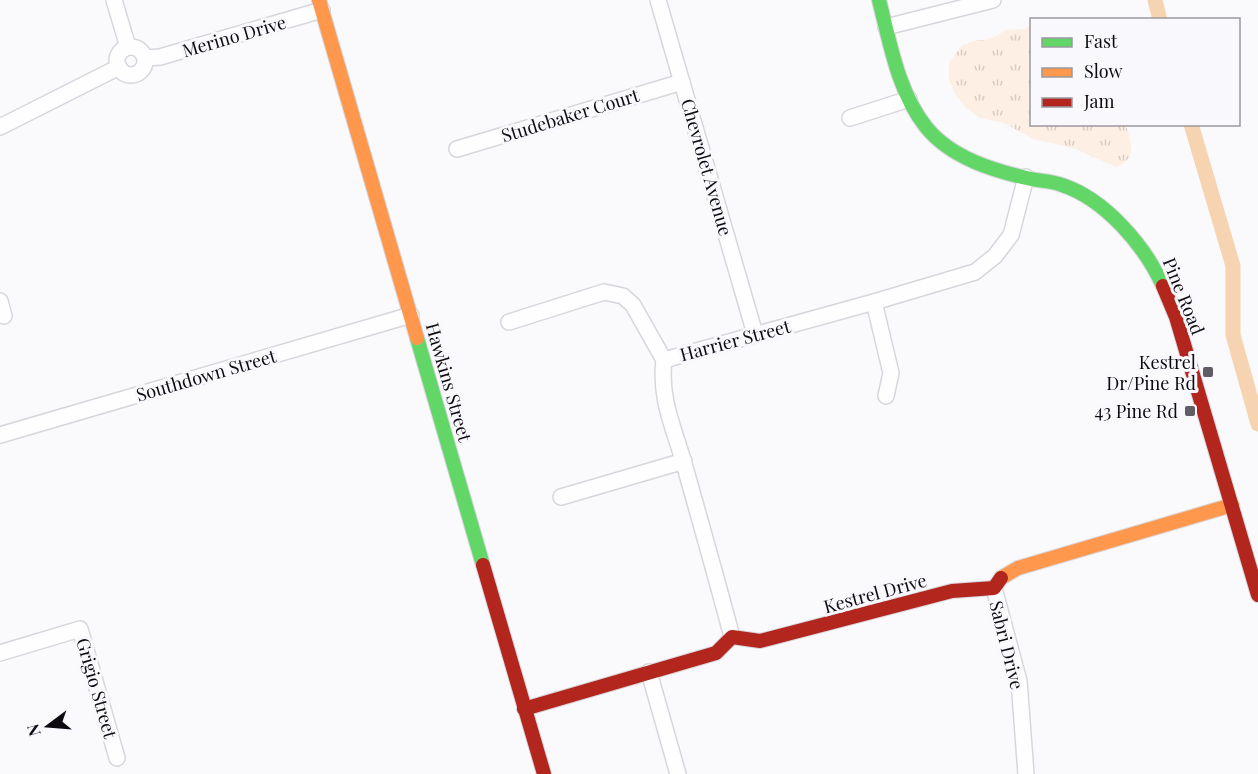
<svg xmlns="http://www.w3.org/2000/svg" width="1258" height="774" font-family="'Playfair Display',serif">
	<defs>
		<pattern id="grass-tufts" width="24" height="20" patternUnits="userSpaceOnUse" patternTransform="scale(1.5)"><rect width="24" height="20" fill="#fdefe3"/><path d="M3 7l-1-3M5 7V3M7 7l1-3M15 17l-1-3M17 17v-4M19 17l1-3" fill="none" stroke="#d8ccc2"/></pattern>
	</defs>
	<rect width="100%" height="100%" fill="#faf9fc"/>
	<!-- grass -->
	<path fill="url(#grass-tufts)" d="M1031,25l1,99 94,1c5,18 12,33 -10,42l-43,-19 -40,-9 -29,-16 -24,-5 -15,-11 -10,-13 -6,-14v-17l13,-18 16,-5h7l9,-3 12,-7 19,-1z"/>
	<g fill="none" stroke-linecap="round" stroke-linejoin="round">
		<!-- canal -->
		<g stroke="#f7d4b1" stroke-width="15">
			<path d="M1155,0l5,20"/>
			<path d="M1191,124l42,142v69l25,89"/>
		</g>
		<defs>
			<g id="street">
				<path d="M114,0l14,47"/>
				<path d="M658,0l97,334"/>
				<path d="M886,27l107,-27"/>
				<circle cx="131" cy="61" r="14"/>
				<path d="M145,58l15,-1 162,-47"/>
				<path d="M850,118l59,-19"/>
				<path d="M0,127l119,-60"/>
				<path d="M457,149l225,-67"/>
				<path d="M0,301l4,15"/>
				<path d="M874,302l17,71 -5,23"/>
				<path d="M509,322l95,-30 19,4 10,9 31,55"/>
				<path d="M0,435l411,-120"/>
				<path d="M561,497l123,-36"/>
				<path d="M994,588l25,93 7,93"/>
				<path d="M732,637c-15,-57 -31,-113 -47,-170 -10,-37 -26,-67 -21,-107l210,-58 101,-30 20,-16 16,-21 15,-58"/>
				<path d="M0,653l80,-24 37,129"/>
				<path d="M649,672l29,102"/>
			</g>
			<g id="fast">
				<path d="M879,0c11,43 19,92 47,127 25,31 68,44 105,52 10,2 21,2 31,6 43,14 83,61 101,101"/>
				<path d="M417,338l66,227"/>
			</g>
			<g id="slow">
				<path d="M319,0l98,338"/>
				<path d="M1001,578l17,-10 214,-63"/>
			</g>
			<g id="jam">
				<path d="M1163,286l13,31 82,278"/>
				<path d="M483,565l61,209"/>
				<path d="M524,709l192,-56 16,-16 28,4 192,-50 42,-3 7,-10"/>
			</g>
		</defs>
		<!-- street casing -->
		<use href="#street" stroke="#d8d6dd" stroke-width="18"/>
		<!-- fast casing -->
		<use href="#fast" stroke="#d8d6dd" stroke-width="16"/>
		<!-- slow casing -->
		<use href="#slow" stroke="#d8d6dd" stroke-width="16"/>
		<!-- jam casing -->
		<use href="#jam" stroke="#d8d6dd" stroke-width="16"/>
		<!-- street -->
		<use href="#street" stroke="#fefeff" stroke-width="15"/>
		<!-- fast -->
		<use href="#fast" stroke="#63d668" stroke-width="14"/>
		<!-- slow -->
		<use href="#slow" stroke="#ff974d" stroke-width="14"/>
		<!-- jam -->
		<use href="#jam" stroke="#b3261e" stroke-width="14"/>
	</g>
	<!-- markers -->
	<g fill="#605e64" stroke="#f9f8fd" stroke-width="2">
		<rect x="1202" y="366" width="12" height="12" rx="3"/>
		<rect x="1184" y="405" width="12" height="12" rx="3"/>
	</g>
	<g text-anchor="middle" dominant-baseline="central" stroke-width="6" stroke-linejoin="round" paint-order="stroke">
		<!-- street labels -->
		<g font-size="18" fill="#0d0a12" stroke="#f9f8fd">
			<text transform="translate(234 36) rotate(-16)">Merino Drive</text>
			<text transform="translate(570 115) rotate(-17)">Studebaker Court</text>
			<text transform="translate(707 167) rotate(74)">Chevrolet Avenue</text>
			<text transform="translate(1184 296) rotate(68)">Pine Road</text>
			<text transform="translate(735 340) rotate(-15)">Harrier Street</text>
			<text transform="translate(206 375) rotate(-16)">Southdown Street</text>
			<text transform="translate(449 382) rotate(74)">Hawkins Street</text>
			<text transform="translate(875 593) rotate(-15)">Kestrel Drive</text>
			<text transform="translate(1007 645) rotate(76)">Sabri Drive</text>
			<text transform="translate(97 688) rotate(74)">Grigio Street</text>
		</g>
		<!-- poi labels -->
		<g font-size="18" fill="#0d0a12" stroke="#f9f8fd" text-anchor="end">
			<text x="1196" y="362">Kestrel<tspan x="1196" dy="21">Dr/Pine Rd</tspan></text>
			<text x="1178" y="411">43 Pine Rd</text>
		</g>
	</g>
	<!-- legend -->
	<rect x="1030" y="18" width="210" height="108" fill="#f9f8fd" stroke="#9b999f" stroke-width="1.5"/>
	<rect x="1042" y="38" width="30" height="9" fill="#63d668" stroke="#9b999f" stroke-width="1.5"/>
	<text x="1084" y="48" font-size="18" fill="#0d0a12">Fast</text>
	<rect x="1042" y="68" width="30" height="9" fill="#ff974d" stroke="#9b999f" stroke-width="1.5"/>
	<text x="1084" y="78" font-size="18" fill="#0d0a12">Slow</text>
	<rect x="1042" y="98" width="30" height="9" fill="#b3261e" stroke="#9b999f" stroke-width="1.5"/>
	<text x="1084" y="108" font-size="18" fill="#0d0a12">Jam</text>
	<!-- north arrow -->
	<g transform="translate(48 726) rotate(254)" stroke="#f9f8fd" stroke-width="4.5" paint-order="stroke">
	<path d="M0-4.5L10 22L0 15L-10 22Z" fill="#0d0a12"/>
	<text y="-9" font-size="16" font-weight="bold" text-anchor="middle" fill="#0d0a12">N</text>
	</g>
</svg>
